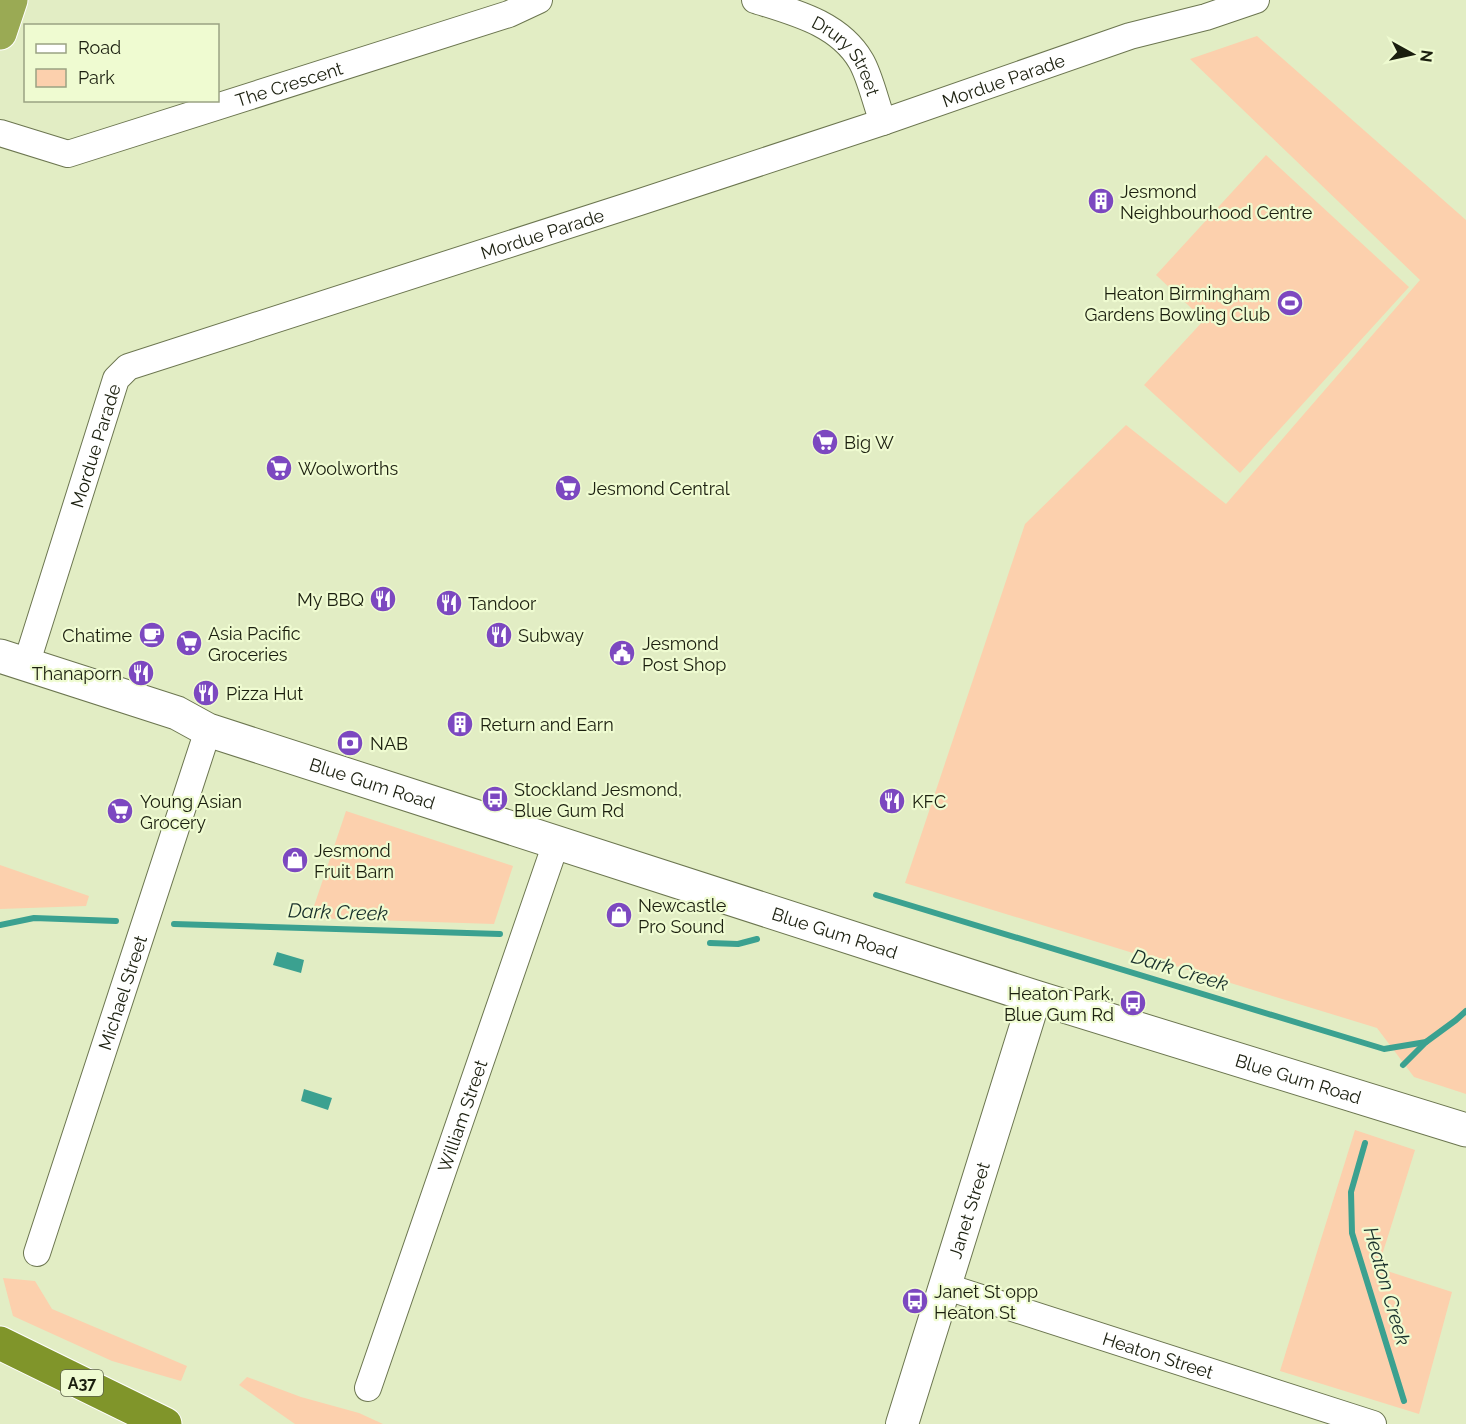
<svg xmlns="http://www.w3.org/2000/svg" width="1466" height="1424" font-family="Raleway,sans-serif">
	<rect width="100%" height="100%" fill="#e2edc4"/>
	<!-- green -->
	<g fill="#fcd0ad">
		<path d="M1257,36l209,184v874l-52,-17 -37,-49 -472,-145 120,-359 101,-99 100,79 194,-224 -230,-221z"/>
		<path d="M1266,155l143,132 -169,186 -96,-88 60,-65 -48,-45z"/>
		<path d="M346,811l167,55 -19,58 -184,-6z"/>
		<path d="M0,865l89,31 -3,10 -86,3z"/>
		<path d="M1355,1130l60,20 -37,118 74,24 -33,122 -139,-43z"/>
		<path d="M3,1278l32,3 17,28 135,57 -6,15 -69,-20 -99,-45z"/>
		<path d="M247,1377l54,20 58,16 24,11h-88l-56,-39z"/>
	</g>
	<!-- water -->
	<g fill="#3ba190">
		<path d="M277,952l27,8 -3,13 -28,-8z"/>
		<path d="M304,1089l28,9 -4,12 -27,-9z"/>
	</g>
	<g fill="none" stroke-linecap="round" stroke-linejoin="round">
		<!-- stream -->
		<g stroke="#3ba190" stroke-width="6">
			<path d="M876,895l508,154 42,-7 30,-22 10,-9"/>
			<path d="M174,924l326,10"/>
			<path d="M0,925l34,-7 82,3"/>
			<path d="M710,943l28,1 19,-5"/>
			<path d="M1403,1065l23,-23"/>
			<path d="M1365,1143l-14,49 1,41 52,168"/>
		</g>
		<defs>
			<g id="minor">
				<path id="s1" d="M755,0c38,12 84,23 106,61 9,15 15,43 22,61"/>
				<path id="s2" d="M0,133l68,21 441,-140 30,-14"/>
				<path id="s3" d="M26,665l90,-286 12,-12 512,-165 243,-80 247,-86 76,-19 50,-17"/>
				<path id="s4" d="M37,1253l171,-523"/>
				<path id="s5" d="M944,1286l429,138"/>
				<path id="s6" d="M368,1388l188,-545"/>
			</g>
			<g id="tertiary">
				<path id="s7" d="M902,1424l133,-427"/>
			</g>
			<g id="secondary">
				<path id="s8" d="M0,656l177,57 31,17 827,267 431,133"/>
			</g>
			<path id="trunk" d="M0,33l11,-33"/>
			<path id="motorway" d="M0,1343l165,81"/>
		</defs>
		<!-- minor casing -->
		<use href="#minor" stroke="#6c7650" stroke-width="28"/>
		<!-- tertiary casing -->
		<use href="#tertiary" stroke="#6c7650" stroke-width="34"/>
		<!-- secondary casing -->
		<use href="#secondary" stroke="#6c7650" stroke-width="35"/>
		<!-- trunk casing -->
		<use href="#trunk" stroke="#fff" stroke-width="35"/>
		<!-- motorway casing -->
		<use href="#motorway" stroke="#fff" stroke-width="35"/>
		<!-- minor -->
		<use href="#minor" stroke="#fff" stroke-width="26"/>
		<!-- tertiary -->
		<use href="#tertiary" stroke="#fff" stroke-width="32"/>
		<!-- secondary -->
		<use href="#secondary" stroke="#fff" stroke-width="33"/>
		<!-- trunk -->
		<use href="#trunk" stroke="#9aaa54" stroke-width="33"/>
		<!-- motorway -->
		<use href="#motorway" stroke="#80952a" stroke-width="33"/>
	</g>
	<!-- icons -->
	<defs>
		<symbol id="building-disc" viewBox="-11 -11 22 22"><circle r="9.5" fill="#7c48c0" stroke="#effbd1"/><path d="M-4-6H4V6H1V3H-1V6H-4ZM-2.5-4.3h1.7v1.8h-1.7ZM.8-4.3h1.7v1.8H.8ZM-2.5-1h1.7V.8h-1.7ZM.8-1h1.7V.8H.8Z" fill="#fff"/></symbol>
		<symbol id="stadium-disc" viewBox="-11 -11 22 22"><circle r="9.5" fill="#7c48c0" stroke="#effbd1"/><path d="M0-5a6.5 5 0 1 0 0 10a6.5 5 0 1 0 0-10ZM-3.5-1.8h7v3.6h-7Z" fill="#fff"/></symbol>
		<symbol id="supermarket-disc" viewBox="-11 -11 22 22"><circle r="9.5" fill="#7c48c0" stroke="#effbd1"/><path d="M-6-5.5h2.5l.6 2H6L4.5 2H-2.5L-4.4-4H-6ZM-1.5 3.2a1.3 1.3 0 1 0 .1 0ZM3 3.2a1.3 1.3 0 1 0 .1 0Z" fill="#fff"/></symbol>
		<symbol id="restaurant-disc" viewBox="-11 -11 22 22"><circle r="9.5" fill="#7c48c0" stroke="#effbd1"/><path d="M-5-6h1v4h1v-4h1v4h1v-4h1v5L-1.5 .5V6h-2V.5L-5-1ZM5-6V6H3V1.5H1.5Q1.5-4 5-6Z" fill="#fff"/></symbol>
		<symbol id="cafe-disc" viewBox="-11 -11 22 22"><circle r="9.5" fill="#7c48c0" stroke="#effbd1"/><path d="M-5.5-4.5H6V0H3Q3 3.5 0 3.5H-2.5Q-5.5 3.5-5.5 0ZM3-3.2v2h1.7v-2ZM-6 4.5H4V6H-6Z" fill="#fff"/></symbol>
		<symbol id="civic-disc" viewBox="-11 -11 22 22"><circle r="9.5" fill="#7c48c0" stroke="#effbd1"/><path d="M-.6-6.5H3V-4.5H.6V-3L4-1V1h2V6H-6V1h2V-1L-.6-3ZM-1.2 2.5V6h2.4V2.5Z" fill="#fff"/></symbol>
		<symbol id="bank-disc" viewBox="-11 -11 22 22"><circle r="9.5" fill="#7c48c0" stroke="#effbd1"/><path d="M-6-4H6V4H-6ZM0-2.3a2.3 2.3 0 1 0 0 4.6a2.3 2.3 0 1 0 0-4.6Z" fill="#fff"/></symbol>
		<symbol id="bus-disc" viewBox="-11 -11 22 22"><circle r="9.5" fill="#7c48c0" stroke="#effbd1"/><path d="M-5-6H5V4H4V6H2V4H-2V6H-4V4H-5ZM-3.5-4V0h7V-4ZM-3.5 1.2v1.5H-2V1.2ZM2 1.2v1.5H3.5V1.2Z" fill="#fff"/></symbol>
		<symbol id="shop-disc" viewBox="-11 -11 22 22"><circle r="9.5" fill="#7c48c0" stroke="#effbd1"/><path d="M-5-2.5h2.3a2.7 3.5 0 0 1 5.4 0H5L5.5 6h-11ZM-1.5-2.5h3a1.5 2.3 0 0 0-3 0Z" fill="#fff"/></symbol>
	</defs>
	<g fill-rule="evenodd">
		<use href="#building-disc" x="1086" y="186" width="30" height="30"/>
		<use href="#stadium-disc" x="1275" y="288" width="30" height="30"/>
		<use href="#supermarket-disc" x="810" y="427" width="30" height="30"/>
		<use href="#supermarket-disc" x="264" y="453" width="30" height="30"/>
		<use href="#supermarket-disc" x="553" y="473" width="30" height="30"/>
		<use href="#restaurant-disc" x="368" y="584" width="30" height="30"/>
		<use href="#restaurant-disc" x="434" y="588" width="30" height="30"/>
		<use href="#cafe-disc" x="137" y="620" width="30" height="30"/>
		<use href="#restaurant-disc" x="484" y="620" width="30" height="30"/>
		<use href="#supermarket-disc" x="174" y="628" width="30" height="30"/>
		<use href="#civic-disc" x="607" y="638" width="30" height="30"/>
		<use href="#restaurant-disc" x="126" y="658" width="30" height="30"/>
		<use href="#restaurant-disc" x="191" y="678" width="30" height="30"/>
		<use href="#building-disc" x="445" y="709" width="30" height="30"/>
		<use href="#bank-disc" x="335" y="728" width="30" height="30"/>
		<use href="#bus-disc" x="480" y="784" width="30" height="30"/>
		<use href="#restaurant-disc" x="877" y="786" width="30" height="30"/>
		<use href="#supermarket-disc" x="105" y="796" width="30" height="30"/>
		<use href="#shop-disc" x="280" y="845" width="30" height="30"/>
		<use href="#shop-disc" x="604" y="900" width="30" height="30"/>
		<use href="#bus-disc" x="1118" y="988" width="30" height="30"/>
		<use href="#bus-disc" x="900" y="1286" width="30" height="30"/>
	</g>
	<g text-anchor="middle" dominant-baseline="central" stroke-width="4.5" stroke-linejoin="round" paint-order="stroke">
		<!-- shield labels -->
		<rect fill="#effbd1" stroke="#5b6149" stroke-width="1.5" x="61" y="1370" width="42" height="26" rx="4.5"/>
		<g font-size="16" font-weight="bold" fill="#1b1f0f">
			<text x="82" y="1383">A37</text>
		</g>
		<!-- street labels -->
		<g font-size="18" fill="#1b1f0f" stroke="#effbd1">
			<text stroke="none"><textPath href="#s1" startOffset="112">Drury Street</textPath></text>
			<text stroke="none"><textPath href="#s3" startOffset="1238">Mordue Parade</textPath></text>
			<text stroke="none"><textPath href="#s2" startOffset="303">The Crescent</textPath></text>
			<text stroke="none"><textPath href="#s3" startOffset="752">Mordue Parade</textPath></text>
			<text stroke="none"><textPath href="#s3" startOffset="230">Mordue Parade</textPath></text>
			<text stroke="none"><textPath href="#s8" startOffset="394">Blue Gum Road</textPath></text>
			<text stroke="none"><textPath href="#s8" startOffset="880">Blue Gum Road</textPath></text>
			<text stroke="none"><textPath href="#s4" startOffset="274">Michael Street</textPath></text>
			<text stroke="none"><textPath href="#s8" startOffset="1366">Blue Gum Road</textPath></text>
			<text stroke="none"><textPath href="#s6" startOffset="288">William Street</textPath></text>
			<text stroke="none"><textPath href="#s7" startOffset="224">Janet Street</textPath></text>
			<text stroke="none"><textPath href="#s5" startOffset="225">Heaton Street</textPath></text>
		</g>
		<!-- poi labels -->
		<g font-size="18" fill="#1b1f0f" stroke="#effbd1" text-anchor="start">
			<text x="1120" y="191">Jesmond<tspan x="1120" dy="21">Neighbourhood Centre</tspan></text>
			<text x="1270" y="293" text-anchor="end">Heaton Birmingham<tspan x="1270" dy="21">Gardens Bowling Club</tspan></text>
			<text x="844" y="442">Big W</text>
			<text x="298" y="468">Woolworths</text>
			<text x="588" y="488">Jesmond Central</text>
			<text x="364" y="599" text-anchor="end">My BBQ</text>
			<text x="468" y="603">Tandoor</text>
			<text x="208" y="633">Asia Pacific<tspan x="208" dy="21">Groceries</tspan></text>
			<text x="132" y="635" text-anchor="end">Chatime</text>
			<text x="518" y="635">Subway</text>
			<text x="642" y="643">Jesmond<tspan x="642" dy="21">Post Shop</tspan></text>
			<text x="122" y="673" text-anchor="end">Thanaporn</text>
			<text x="226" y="693">Pizza Hut</text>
			<text x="480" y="724">Return and Earn</text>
			<text x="370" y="743">NAB</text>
			<text x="514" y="789">Stockland Jesmond,<tspan x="514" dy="21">Blue Gum Rd</tspan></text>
			<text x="140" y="801">Young Asian<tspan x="140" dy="21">Grocery</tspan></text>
			<text x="912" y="801">KFC</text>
			<text x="314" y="850">Jesmond<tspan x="314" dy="21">Fruit Barn</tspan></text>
			<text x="638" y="905">Newcastle<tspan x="638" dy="21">Pro Sound</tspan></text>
			<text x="1114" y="993" text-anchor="end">Heaton Park,<tspan x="1114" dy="21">Blue Gum Rd</tspan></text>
			<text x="934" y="1291">Janet St opp<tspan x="934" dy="21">Heaton St</tspan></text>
		</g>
		<!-- water labels -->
		<g font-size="20" font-style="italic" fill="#19302b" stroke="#effbd1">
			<text transform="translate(338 912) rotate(2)">Dark Creek</text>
			<text transform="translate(1180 970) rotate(17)">Dark Creek</text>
			<text transform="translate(1387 1286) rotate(74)">Heaton Creek</text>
		</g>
	</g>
	<!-- legend -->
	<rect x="24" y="24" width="195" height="78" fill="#effbd1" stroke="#9aa383" stroke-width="1.5"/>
	<rect x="36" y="44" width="30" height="9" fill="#ffffff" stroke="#9aa383" stroke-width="1.5"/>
	<text x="78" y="54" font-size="18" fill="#1b1f0f">Road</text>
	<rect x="36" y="69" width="30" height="18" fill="#fcd0ad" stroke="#9aa383" stroke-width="1.5"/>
	<text x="78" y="84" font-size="18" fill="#1b1f0f">Park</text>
	<!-- north arrow -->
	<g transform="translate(1412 54) rotate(98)" stroke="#effbd1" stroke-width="4.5" paint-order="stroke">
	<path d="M0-4.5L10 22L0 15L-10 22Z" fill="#1b1f0f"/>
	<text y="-9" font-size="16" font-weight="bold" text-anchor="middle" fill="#1b1f0f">N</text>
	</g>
</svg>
